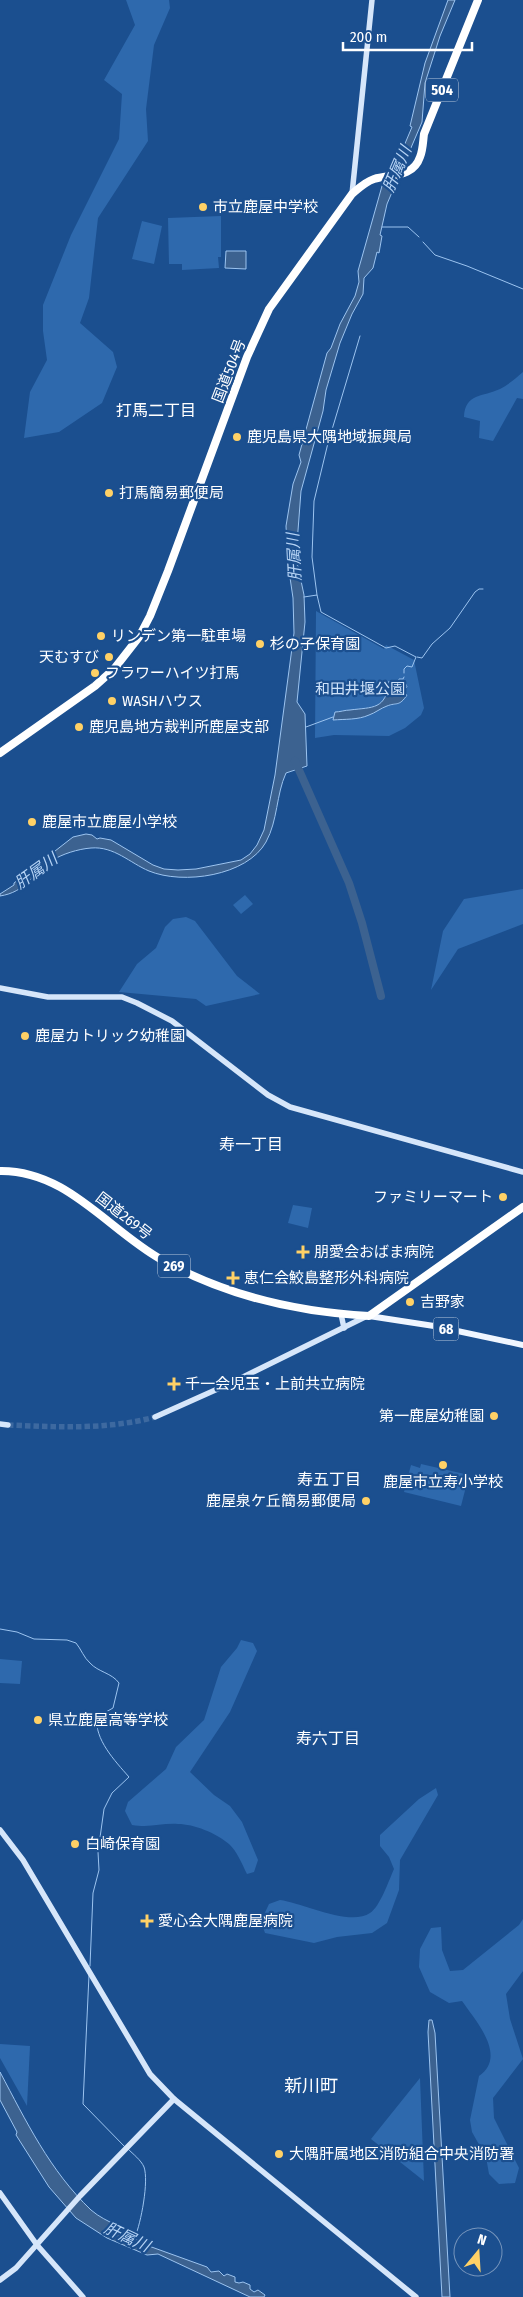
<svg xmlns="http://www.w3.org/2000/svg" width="523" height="2297" font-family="'Fira Sans Condensed','Noto Sans JP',sans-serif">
	<rect width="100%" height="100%" fill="#1b4f8f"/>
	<!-- green -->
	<g fill="#2e69ad">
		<path d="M126,0h43l1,8 -16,37 -8,64 2,32 -50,77 -9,80 -9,25 33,29 4,15 -15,36 -43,29 -35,6 6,-46 17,-32 -4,-29v-26l28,-70 48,-96 3,-45 -18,-14 31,-55z"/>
		<path d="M221,216v41h-3l1,11 -37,2v-6h-13l-1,-46z"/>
		<path d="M142,221l20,5 -8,38 -22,-5z"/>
		<path d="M523,372v27l-6,-1 -24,43 -14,-3 1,-17 -16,-4c1,-24 19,-20 36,-28 8,-4 16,-11 23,-17z"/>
		<path d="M316,611l68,38 2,-4 28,15 10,48 -3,7 -16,13 -16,8 -55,-1 -19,3z"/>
		<path d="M523,889v35l-65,25 -27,41 12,-59 21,-32z"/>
		<path d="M245,895l8,9 -12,10 -8,-9z"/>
		<path d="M186,917l9,4 42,55 23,18 -54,12 -10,-7 -77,-7 18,-28 19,-16 9,-21 8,-8z"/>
		<path d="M293,1205l19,3 -4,20 -20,-5z"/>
		<path d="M421,1464l48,11 -8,31 -57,-14 7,-27 9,3z"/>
		<path d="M241,1640l12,3 4,8 -27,61 -40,60 24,23 16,11 12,16 16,38 -4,12 -7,2c-5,-10 -10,-23 -18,-30 -13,-11 -35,-20 -51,-20 -17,-1 -27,4 -46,1l-7,-14 3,-9 38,-33 10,-22 28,-27 17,-53 16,-19z"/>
		<path d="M0,1659l22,2 -2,23 -20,-1z"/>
		<path d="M436,1788l2,7 -38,65 -1,30 -12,33 -15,10 -35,4 -23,6 -49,-10 -4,-12 8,-17 11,-4c23,3 70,27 90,13 10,-6 19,-33 24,-44l-5,-12 -9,-11v-11l39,-36z"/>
		<path d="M523,1919v52l-17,23 4,25 13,40 -30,39 1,20 25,50 -4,15 -16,1 -10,-10 -3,-17 -14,-25 -2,-12 9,-44c29,-20 -4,-56 -17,-75l-13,2 -19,-11 -11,-25 1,-18 11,-21 10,-1 1,23 8,21 13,-1 56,-45z"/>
		<path d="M0,2044l30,2 -3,60 -27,-48z"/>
		<path d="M420,2078l4,103 -53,-42z"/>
	</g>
	<!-- water -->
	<g fill="#3c6290" stroke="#9cc4f0">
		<path d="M448,0h7l-15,36 -15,47 -3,39 -35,82 -7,31 2,1 -3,17 -2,-1 -4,16 -9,10 -1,16 -11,20 -12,29 -14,47 -3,21 -22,80 -5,66 8,38 1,27 -8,80 8,12 2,52 -21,7c-10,22 -8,47 -20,69 -19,34 -83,43 -117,29 -19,-8 -35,-25 -58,-23 -13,1 -29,6 -40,13 -19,13 -25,31 -51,35v-2l14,-9v-2l59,-46 13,-3 6,1 5,4 3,-1 11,2 42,25 11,4 14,1 18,-1 45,-9 9,-6 7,-9 7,-15 11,-55 19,-142 -1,-35 -5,-34 -2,-38 7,-42 8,-22 -2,-7 28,-102 4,-5 9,-24 15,-28 4,-14 -1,-11 4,-14 20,-71 10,-25 9,-8 11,-26 -2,-1 15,-63z"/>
		<path d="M226,251h20v18l-21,-1z"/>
		<path d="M389,681l18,14c-8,12 -10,7 -20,11 -6,2 -12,7 -18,9 -11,5 -24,4 -36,5l2,-8c5,0 10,-2 15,-2 23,-3 36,0 39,-29z"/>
		<path d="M429,2020h3l3,13 15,264h-8l-14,-265z"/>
		<path d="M0,2072c26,49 50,99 91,138 8,7 17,11 27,16 4,2 6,8 11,10 7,3 11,4 17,9l61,22 4,5 8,-1 5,5 3,-2 8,3v5l4,1 4,-1 7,3v4l4,3 4,-2 7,5 -1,2h-14l-92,-43 -11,1 -40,-17 -31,-20 -27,-31 -33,-52 1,-3 -17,-32z"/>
	</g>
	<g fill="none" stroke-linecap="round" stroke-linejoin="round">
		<!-- stream -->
		<g stroke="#9cc4f0" stroke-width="1">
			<path d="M382,227h26l11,10"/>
			<path d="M423,242l12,13 32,11 56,23"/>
			<path d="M317,595l-5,-38 2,-56 14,-58 32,-107"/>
			<path d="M304,597l13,-2 4,17 65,36 9,-2 21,11 -4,10 -5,-1 -3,3v4"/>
			<path d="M417,657l5,1 10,-14 18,-16 25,-36 4,-3h4"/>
			<path d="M396,688l3,-9h4l1,-2"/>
			<path d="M401,692l6,-5 -3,-7"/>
			<path d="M306,727l27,-10"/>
			<path d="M0,1629l17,3 17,7 33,1 9,3c5,6 8,15 14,20 8,9 22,10 29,20l-6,25 -16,9c-3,22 18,44 32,60l-17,16 -8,16 -6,43 1,18 -6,23 -3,73"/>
			<path d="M89,1975l-6,129 42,43"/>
			<path d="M128,2149c5,5 13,11 16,18 5,14 -3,56 -9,70"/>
		</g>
		<!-- river -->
		<path stroke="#3c6290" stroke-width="8" d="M295,761l54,122 13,40 19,73"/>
		<!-- secondary-tunnel -->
		<path stroke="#3d69a0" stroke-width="5.5" stroke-dasharray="5.5 3" stroke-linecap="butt" d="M8,1425c49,2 99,5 147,-8"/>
		<!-- secondary -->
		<g stroke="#d6e6fa" stroke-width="5.5">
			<path d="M352,194l20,-194"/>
			<path d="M0,988l48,9h74l15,6 35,18 96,74 22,12 233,65"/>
			<path d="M341,1314l3,14"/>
			<path d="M155,1417l76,-34 136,-67"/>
			<path d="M0,1424l8,1"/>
			<path d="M0,1830l23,30 127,214 24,25 242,198"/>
			<path d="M0,2193l37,52 46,52"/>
			<path d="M0,2280l16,-12 64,-72 94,-97"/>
		</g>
		<!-- primary -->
		<path stroke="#f0f6ff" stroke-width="6" d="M369,1316l65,10 89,19"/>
		<!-- highway -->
		<g stroke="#fff" stroke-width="8">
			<path d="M0,753l95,-67 19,-17 25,-32 11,-21 18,-45 79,-214 22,-48 83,-115c7,-6 13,-12 22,-15 17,-5 39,-1 46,-22 3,-7 3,-16 4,-23l54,-134"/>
			<path d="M0,1171c67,-1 108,59 162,89 64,36 135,52 207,56l154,-109"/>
		</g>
	</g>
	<!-- markers -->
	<g fill="#ffd166" stroke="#1b4f8f" stroke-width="2">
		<circle cx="203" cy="207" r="5"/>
		<circle cx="237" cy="437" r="5"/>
		<circle cx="109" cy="493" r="5"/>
		<circle cx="101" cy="636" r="5"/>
		<circle cx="260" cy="644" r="5"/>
		<circle cx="109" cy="657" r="5"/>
		<circle cx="95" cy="673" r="5"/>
		<circle cx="112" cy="701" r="5"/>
		<circle cx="79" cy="727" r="5"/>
		<circle cx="32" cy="822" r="5"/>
		<circle cx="25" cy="1036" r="5"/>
		<circle cx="503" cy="1197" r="5"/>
		<path d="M300.5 1244.5h5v5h5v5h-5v5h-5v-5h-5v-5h5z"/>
		<path d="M230.5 1270.5h5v5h5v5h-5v5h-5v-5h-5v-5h5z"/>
		<circle cx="410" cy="1302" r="5"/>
		<path d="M171.5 1376.5h5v5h5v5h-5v5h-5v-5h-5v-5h5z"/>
		<circle cx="494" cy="1416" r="5"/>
		<circle cx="443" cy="1465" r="5"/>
		<circle cx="366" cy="1501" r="5"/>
		<circle cx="38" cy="1720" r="5"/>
		<circle cx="75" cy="1844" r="5"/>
		<path d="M144.5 1913.5h5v5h5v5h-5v5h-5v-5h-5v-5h5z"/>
		<circle cx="279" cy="2154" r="5"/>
	</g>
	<g text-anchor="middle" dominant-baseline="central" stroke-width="4.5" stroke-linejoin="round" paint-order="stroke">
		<!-- shield labels -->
		<g fill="#1b4f8f" stroke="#bbcadd" stroke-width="1">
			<rect x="426" y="78.5" width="32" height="23" rx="4"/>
			<rect x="158" y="1254.5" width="32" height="23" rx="4"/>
			<rect x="433.5" y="1317.5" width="25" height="23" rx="4"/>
		</g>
		<g font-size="14" font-weight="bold" fill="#fff">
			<text x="442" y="90">504</text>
			<text x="174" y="1266">269</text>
			<text x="446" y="1329">68</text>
		</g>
		<!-- poi labels -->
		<g font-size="15" fill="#fff" stroke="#1b4f8f" text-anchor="start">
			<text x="213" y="207">市立鹿屋中学校</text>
			<text x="247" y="437">鹿児島県大隅地域振興局</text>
			<text x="119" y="493">打馬簡易郵便局</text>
			<text x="111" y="636">リンデン第一駐車場</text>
			<text x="270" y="644">杉の子保育園</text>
			<text x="99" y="657" text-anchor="end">天むすび</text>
			<text x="105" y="673">フラワーハイツ打馬</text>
			<text x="122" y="701">WASHハウス</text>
			<text x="89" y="727">鹿児島地方裁判所鹿屋支部</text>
			<text x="42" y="822">鹿屋市立鹿屋小学校</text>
			<text x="35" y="1036">鹿屋カトリック幼稚園</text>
			<text x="493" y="1197" text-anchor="end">ファミリーマート</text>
			<text x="314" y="1252">朋愛会おばま病院</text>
			<text x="244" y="1278">恵仁会鮫島整形外科病院</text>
			<text x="420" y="1302">吉野家</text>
			<text x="185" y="1384">千一会児玉・上前共立病院</text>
			<text x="484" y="1416" text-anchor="end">第一鹿屋幼稚園</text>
			<text x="443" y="1482" text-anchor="middle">鹿屋市立寿小学校</text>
			<text x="356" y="1501" text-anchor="end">鹿屋泉ケ丘簡易郵便局</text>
			<text x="48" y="1720">県立鹿屋高等学校</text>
			<text x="85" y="1844">白崎保育園</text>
			<text x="158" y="1921">愛心会大隅鹿屋病院</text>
			<text x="289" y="2154">大隅肝属地区消防組合中央消防署</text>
		</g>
		<!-- street labels -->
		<g font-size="15" fill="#fff" stroke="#1b4f8f">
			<text transform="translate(229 371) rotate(-69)">国道504号</text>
			<text transform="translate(124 1216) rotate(38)">国道269号</text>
		</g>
		<!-- park labels -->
		<g font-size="15" fill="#cfe3fa" stroke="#1b4f8f">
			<text x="360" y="689">和田井堰公園</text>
		</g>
		<!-- water labels -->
		<g font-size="16" font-style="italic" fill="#b5d3f5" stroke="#1b4f8f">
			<text transform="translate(397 169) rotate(-67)">肝属川</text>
			<text transform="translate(294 557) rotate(-93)">肝属川</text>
			<text transform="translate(36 871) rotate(-36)">肝属川</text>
			<text transform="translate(127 2237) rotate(25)">肝属川</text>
		</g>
		<!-- neighbourhood labels -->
		<g font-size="16" fill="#fff" stroke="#1b4f8f">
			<text x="156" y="410">打馬二丁目</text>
			<text x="251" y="1144">寿一丁目</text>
			<text x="329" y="1479">寿五丁目</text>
			<text x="328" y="1738">寿六丁目</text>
		</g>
		<!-- quarter labels -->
		<g font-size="18" fill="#fff" stroke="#1b4f8f">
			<text x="311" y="2086">新川町</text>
		</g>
	</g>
	<!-- north arrow -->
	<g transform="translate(478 2252) rotate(18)"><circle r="24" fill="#1b4f8f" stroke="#7695bc"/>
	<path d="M0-4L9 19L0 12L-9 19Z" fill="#ffd166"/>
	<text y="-8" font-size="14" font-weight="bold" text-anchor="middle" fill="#ffffff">N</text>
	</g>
	<!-- scale -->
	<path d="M343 42v8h129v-8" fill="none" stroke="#ffffff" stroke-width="2.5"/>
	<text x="350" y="42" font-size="15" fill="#ffffff" stroke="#1b4f8f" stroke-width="4" paint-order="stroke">200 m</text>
</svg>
